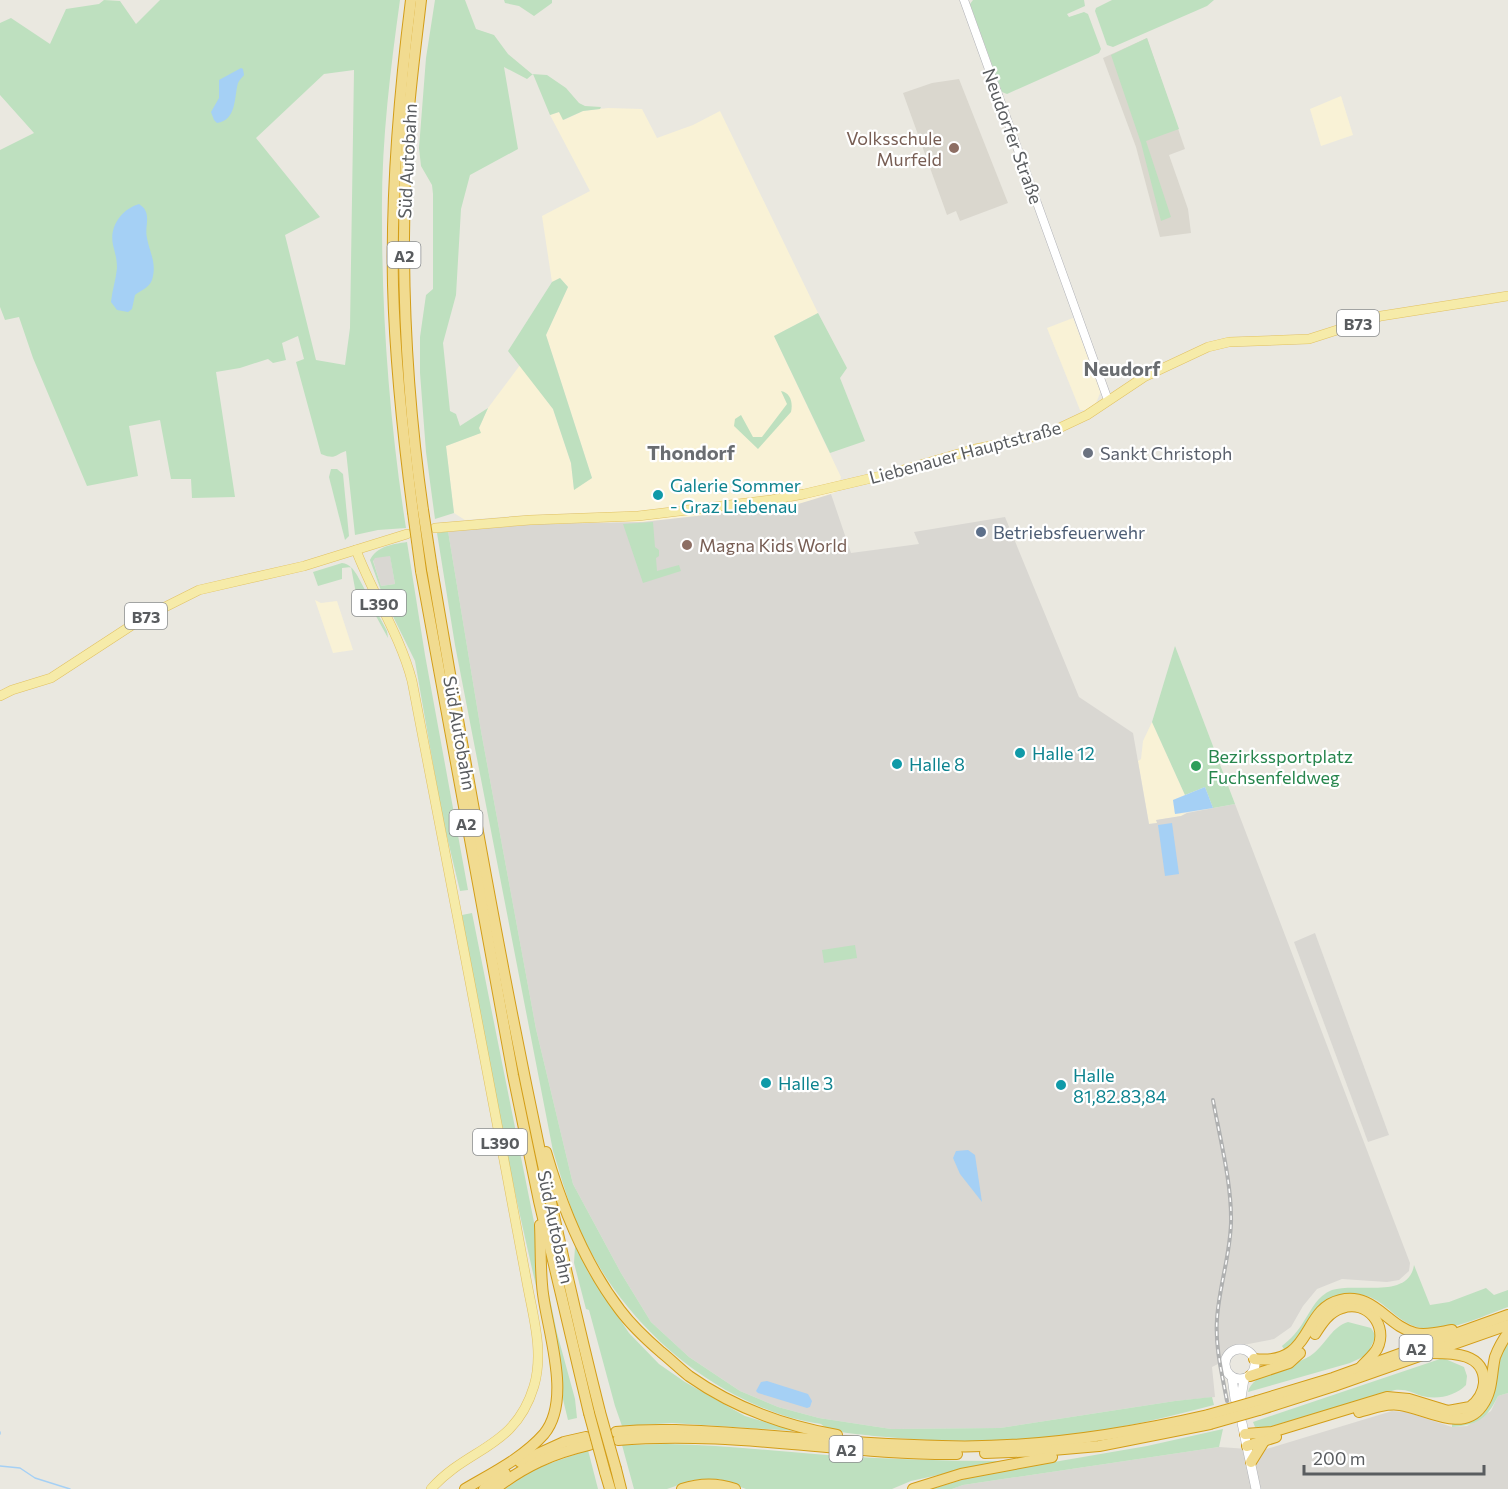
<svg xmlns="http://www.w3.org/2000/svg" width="1508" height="1489" font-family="Commissioner,sans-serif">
	<rect width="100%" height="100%" fill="#eae8e0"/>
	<!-- commercial -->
	<g fill="#f9f2d6">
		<path d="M1341,96l12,39 -32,11 -11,-37z"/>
		<path d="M608,108l34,1 15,29 36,-13 27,-14 98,202 -44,23 67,141 -3,14 -16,7 -27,7 -152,17 -62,1 -2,-10 -66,3 -48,4 -11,-7 -8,-67 34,-13 -1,-5 9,-20 32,-43 33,44 18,54 3,26 18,-11 -46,-143 22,-48 -8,-9 -8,4 -10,-66 48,-25 -40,-76 9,-3 5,8 19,-9z"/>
		<path d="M1073,318l28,73 -5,12 -9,7h-7l-33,-82z"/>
		<path d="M315,600l6,3 16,-2 16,49 -20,3z"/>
		<path d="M1152,722l33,73 -12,5 2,14 12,-1 -6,3 -24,4v3l-8,1 -11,-63 3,-2 2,-18z"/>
	</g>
	<!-- industrial -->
	<g fill="#d9d7d2">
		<path d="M831,494l20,59 68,-9 -5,-12 91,-15 74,180 54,36 16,91 8,-1 -1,-3 25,-4 6,-3 48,-9 175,459 -1,8 -10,9 -12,2 -45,-3 -25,10 -14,17 -12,21 -17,12 -36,7 -9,3 -6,6 -3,8 -8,4 3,30 -40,4 -175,27 -109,1 -72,-11 -41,-11 -38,-16 -51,-34 -38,-35 -30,-49 -48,-89 -37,-155 -55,-298 -33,-200 90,-7 105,-2 152,-17z"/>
		<path d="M390,555l5,29 -14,2 -8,-26 2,-3z"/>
		<path d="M1315,933l74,202 -21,7 -74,-200z"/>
		<path d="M1508,1393v96h-556l11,-4 256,-38 44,3 129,-39 14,1 46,15 15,-1 24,-15 7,-15z"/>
	</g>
	<!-- education -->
	<g fill="#dad7ce">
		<path d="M1147,38l38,111 -16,6 19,54 3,24 -31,4 -24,-90 -33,-89z"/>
		<path d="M959,79l49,124 -48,18 -4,-10 -9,4 -44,-122 29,-10z"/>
	</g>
	<!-- green -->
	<g fill="#bee0bf" fill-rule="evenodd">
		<path d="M104,0l16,1 16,23 24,-24h240c-10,72 -19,146 -18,219 0,103 8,207 24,309l-28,2 -23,5 -9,-84c-12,4 -10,9 -25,3l-25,-92 8,-3 -6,-23 -16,7 4,17 -13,3 -5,-4 -28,9 -24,4 19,125 -43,1 -1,-19h-20l-11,-59 -31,6 9,50 -51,10 -54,-128 -14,-41 -14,3 -5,-13v-157l34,-17 -34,-38v-72l11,-5 39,26 16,-35 33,-5zM354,70l-4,258 -5,37 -29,-5 -31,-125 35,-18 -64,-79 68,-64z"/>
		<path d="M435,0h30l11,29 18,6 14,19 24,20 15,1 19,13 13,15 6,3 16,1 -1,2 -17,2 -20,9 -4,-8 -9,3 -17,-41 -6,5 -23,-12 14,82 -48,26 -9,34 -5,86 -13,48 7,68 6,3 4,12 28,-18 -9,20 2,5 -35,13 8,67 -19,6 -9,-67 -6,-79v-36l6,-42 7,-6v-95l-1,-9 -11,-19 -2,-18 7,-90z"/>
		<path d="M504,0h48v3l-18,13 -15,-10 -14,-3z"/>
		<path d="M973,0h111l1,6 -18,8 2,3 15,-5 4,2 13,35 -2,4 -92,41 -5,-2 -32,-88z"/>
		<path d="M1112,0h102l-7,6 -94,41 -6,-2 -12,-34 1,-3z"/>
		<path d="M1147,38l32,91 -33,12 25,76 -10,4 -20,-78 -30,-88z"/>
		<path d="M560,278l8,9 -22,48 46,143 -18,12 -3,-27 -18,-54 -45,-58 44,-69z"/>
		<path d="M818,313l29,55 -7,10 25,63 -35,12 -56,-117z"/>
		<path d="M781,391c10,2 12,12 10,21l-33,37 -24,-23 1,-7 6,-4 12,22h9l25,-33z"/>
		<path d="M331,469h6l6,5 6,62 -4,4 -16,-63z"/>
		<path d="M653,522l2,25 4,3v6l-3,2 1,13 22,-6 2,6 -38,12 -20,-59z"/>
		<path d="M448,531l33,200 55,298 37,155 48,89 30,49 38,35 51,34 38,16 41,11 72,11 109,-1 175,-27 37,-4 2,8c-31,8 -62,16 -94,22 -80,16 -165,17 -246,9 -13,-2 -45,-3 -53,-12 -30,-4 -59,-15 -86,-29 -72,-38 -131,-103 -161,-179 -8,-21 -14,-43 -21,-65l-98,-506 -18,-112z"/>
		<path d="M407,542l18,113 43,235 -8,1 -18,-75 -27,-155 -32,-65 -13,-36c7,-14 23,-16 37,-18zM390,556l5,28 -14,2 -8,-25 2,-3z"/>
		<path d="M342,563c8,1 11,6 15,12l30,56 1,7 -23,-42 -8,3 -6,-32 -9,1v11l-24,7 -5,-14z"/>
		<path d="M1175,646l60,158 -22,4 -8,-21 -20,8 -33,-73z"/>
		<path d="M472,913l63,314 22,106 18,66 2,19 -9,2c-41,-167 -79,-336 -106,-505z"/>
		<path d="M855,945l2,13 -33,5 -2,-13z"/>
		<path d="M575,1247l4,2 9,23 41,61 30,31 26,18 60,34 50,15 -123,-8 -50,3 -7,-20 -26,-96 -3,-1 -12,-46z"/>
		<path d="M1414,1265l16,40 19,-3 37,-14 8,7 14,-5v17c-26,9 -58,26 -86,21 -22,-3 -33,-23 -52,-31 -11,-4 -22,-3 -33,-1l-40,46 -12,9 -3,-5c9,-7 16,-15 22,-25 8,-12 13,-25 28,-31 24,-8 77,10 82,-25z"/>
		<path d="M1348,1322l23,6 5,8 -9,19 -17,8 -102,29c5,-22 50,-25 66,-39 13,-11 18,-26 34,-31z"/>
		<path d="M1508,1343v50l-10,3c-11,23 -21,29 -46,31v-5l46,-52 4,-18z"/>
		<path d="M1443,1358l21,9 3,9 -1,9c-11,11 -28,15 -44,11 -10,-3 -15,-7 -27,-6l-133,39 -7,-2 -2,-5z"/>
		<path d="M1223,1429l-4,18 -256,38 -11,4h-21l48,-14 168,-29z"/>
		<path d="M667,1444c54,1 106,7 160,11 58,4 116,6 174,6l-90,20 -19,8h-146l-27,-10 -26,1 -26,9h-33l-12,-44z"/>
		<path d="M588,1450l10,39h-93l29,-20z"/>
	</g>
	<!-- water -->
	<g fill="#a5d0f5">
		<path d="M241,68l2,1 1,6c-2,3 -5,5 -6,8 -4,14 -1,37 -21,40l-3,-3 -3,-8 8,-14v-18z"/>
		<path d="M139,204c14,9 5,21 8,34 3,16 10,25 5,42 -3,8 -11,10 -17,15l-3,14 -4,3 -11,-2 -6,-8c1,-11 5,-23 6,-34 0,-9 -2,-15 -4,-23 -4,-19 9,-36 26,-41z"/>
		<path d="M1205,787l8,21 -38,6 -2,-14z"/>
		<path d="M1172,823l7,51 -14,2 -7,-51z"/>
		<path d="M968,1150l7,5 7,47 -22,-28 -7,-16 3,-7z"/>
		<path d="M767,1381l41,13 4,7 -2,6 -3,1 -49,-15 -2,-2 5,-9z"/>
	</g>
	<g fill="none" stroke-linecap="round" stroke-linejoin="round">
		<!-- stream -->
		<g stroke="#a5d0f5" stroke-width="1.5">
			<path d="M0,1432v2"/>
			<path d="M0,1466l20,2 15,10 35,11"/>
		</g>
		<defs>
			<path id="tertiary" d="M964,0l144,400"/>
			<g id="secondary">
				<circle cx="1240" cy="1364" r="15"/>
				<path d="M1232,1377l3,22"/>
				<path d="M1241,1398l3,-19"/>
				<path d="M1242,1423l14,66"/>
			</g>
			<g id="primary">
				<path d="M435,528l95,-8 108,-4 133,-16 33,-6 85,-20 86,-25 54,-11 24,-7 34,-16 57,-38 64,-30 21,-5 80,-3 72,-23 127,-20"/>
				<path d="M356,550c17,45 44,85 56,131 33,165 63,330 95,495 7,36 13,71 20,107 6,33 17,69 7,103 -19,63 -66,61 -103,103"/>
				<path d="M0,696l12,-6 39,-12 92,-60 56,-28 105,-24 103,-32"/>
			</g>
			<g id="motorway">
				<path d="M411,0c-12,95 -20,190 -18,285 2,76 10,151 20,227"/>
				<path d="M421,0c-5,44 -11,88 -14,132 -7,126 -2,252 16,378"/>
				<path d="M432,569c48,282 98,564 168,843"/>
				<path d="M421,571l92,504 26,126 50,212"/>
				<path d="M546,1152c16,55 39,112 74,158 12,16 26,29 41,42 10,8 19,17 28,24 44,31 96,50 148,59"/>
				<path d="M1315,1334c7,-11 14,-22 27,-26 25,-9 47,18 35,41 -4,7 -11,12 -16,18"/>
				<path d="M1254,1359c60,7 47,-50 86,-59 34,-8 47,26 75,33 11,3 25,-1 37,-3"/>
				<path d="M1250,1376l39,-13 11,-10"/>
				<path d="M1257,1401l76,-23 175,-63"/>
				<path d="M1259,1410l75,-24 174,-61"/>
				<path d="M1359,1412c13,-4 28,-9 41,-7 25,3 62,29 82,1 11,-15 9,-31 13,-49 3,-8 8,-17 13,-24"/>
				<path d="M616,1432c48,-5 96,0 145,3 60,5 121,10 181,11 90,3 179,-11 266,-31"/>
				<path d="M1245,1434l27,-2 115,-35 22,2 39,12 22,-4c8,-6 13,-14 14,-24 1,-31 -33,-30 -55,-30"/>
				<path d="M618,1440c113,-10 226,15 339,14"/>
				<path d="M1247,1446l29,-9"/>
				<path d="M985,1453l56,-2 58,-5 111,-22"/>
				<path d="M520,1462l44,-20 22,-5"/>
				<path d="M1251,1462l13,-21"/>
				<path d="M616,1469l5,20"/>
				<path d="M605,1472l5,17"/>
				<path d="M465,1489c27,-16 58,-31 79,-55 28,-34 4,-101 -1,-140 -3,-22 -2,-46 -3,-69"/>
				<path d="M484,1489l21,-16"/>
				<path d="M495,1489c30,-23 56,-35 94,-44"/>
				<path d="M682,1489c18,-6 36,-6 53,0"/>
				<path d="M913,1489l48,-15 91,-17"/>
			</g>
		</defs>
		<!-- tertiary casing -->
		<use href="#tertiary" stroke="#b1b2b7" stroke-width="9"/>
		<!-- secondary casing -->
		<use href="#secondary" stroke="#b0b2b6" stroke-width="10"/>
		<!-- primary casing -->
		<use href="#primary" stroke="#e1c162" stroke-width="10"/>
		<!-- motorway casing -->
		<use href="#motorway" stroke="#d39d17" stroke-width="12"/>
		<!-- tertiary -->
		<use href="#tertiary" stroke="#fff" stroke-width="8"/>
		<!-- secondary -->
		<use href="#secondary" stroke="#fff" stroke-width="9"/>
		<!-- primary -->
		<use href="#primary" stroke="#f6eba9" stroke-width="9"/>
		<!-- motorway -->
		<use href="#motorway" stroke="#f1db90" stroke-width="10"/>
		<defs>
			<path id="rail" d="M1213,1100c7,39 19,84 18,123 -1,33 -12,64 -14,96 -2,28 5,55 10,82"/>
		</defs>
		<!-- rail casing -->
		<use href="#rail" stroke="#afb0b0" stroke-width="4"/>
		<!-- rail -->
		<use href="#rail" stroke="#fff" stroke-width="1.5" stroke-dasharray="4.5" stroke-linecap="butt"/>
		<defs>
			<g id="motorway-bridge">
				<path d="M423,510l9,59"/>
				<path d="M413,512l8,59"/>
				<path d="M600,1412l16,57"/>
				<path d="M589,1413l16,59"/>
				<path d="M1208,1415l49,-14"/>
				<path d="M1210,1424l49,-14"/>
			</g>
		</defs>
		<!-- motorway-bridge casing -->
		<use href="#motorway-bridge" stroke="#d39d17" stroke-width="12" stroke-linecap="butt"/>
		<!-- motorway-bridge -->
		<use href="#motorway-bridge" stroke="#f1db90" stroke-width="10"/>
	</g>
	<!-- markers -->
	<g fill="#8d6e63" stroke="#fff" stroke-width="2">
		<circle cx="954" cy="148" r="6"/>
		<circle cx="687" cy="545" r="6"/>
	</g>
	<circle fill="#6b7280" stroke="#fff" stroke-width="2" cx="1088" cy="453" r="6"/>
	<g fill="#0f9aa8" stroke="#fff" stroke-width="2">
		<circle cx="658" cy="495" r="6"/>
		<circle cx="1020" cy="753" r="6"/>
		<circle cx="897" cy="764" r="6"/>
		<circle cx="766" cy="1083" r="6"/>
		<circle cx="1061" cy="1085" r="6"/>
	</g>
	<circle fill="#5c6f8a" stroke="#fff" stroke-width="2" cx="981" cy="532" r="6"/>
	<circle fill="#2e9e5b" stroke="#fff" stroke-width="2" cx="1196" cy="766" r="6"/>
	<g text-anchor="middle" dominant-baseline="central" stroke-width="4.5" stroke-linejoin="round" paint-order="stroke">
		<!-- shield labels -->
		<g fill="#fff" stroke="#8b8d8f" stroke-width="1.5">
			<rect x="387.5" y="242" width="33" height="26" rx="4.5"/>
			<rect x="1337" y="310" width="42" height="26" rx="4.5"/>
			<rect x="352" y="590" width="54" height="26" rx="4.5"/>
			<rect x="125" y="603" width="42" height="26" rx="4.5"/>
			<rect x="449.5" y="810" width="33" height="26" rx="4.5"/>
			<rect x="473" y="1129" width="54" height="26" rx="4.5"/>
			<rect x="1399.5" y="1335" width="33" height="26" rx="4.5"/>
			<rect x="829.5" y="1436" width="33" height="26" rx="4.5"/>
		</g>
		<g font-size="16" font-weight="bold" fill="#595c5f">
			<text x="404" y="255">A2</text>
			<text x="1358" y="323">B73</text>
			<text x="379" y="603">L390</text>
			<text x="146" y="616">B73</text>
			<text x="466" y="823">A2</text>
			<text x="500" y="1142">L390</text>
			<text x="1416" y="1348">A2</text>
			<text x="846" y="1449">A2</text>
		</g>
		<!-- street labels -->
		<g font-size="18" fill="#595c5f" stroke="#fff">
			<text transform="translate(1013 136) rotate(70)">Neudorfer Straße</text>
			<text transform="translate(407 161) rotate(-87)">Süd Autobahn</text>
			<text transform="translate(965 452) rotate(-15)">Liebenauer Hauptstraße</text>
			<text transform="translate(460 733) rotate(80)">Süd Autobahn</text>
			<text transform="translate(556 1227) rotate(78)">Süd Autobahn</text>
		</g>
		<!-- education labels -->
		<g font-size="18" fill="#785e54" stroke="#fff" text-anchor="end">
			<text x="942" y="138">Volksschule<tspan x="942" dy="21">Murfeld</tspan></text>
			<text x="699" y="545" text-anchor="start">Magna Kids World</text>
		</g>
		<!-- worship labels -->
		<g font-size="18" fill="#5b616d" stroke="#fff" text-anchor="start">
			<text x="1100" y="453">Sankt Christoph</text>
		</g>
		<!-- culture labels -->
		<g font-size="18" fill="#0d838f" stroke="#fff" text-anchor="start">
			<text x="670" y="485">Galerie Sommer<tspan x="670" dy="21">- Graz Liebenau</tspan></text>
			<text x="1032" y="753">Halle 12</text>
			<text x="909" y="764">Halle 8</text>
			<text x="1073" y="1075">Halle<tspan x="1073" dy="21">81,82.83,84</tspan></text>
			<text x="778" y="1083">Halle 3</text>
		</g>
		<!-- service labels -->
		<g font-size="18" fill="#4e5e75" stroke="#fff" text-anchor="start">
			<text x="993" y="532">Betriebsfeuerwehr</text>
		</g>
		<!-- leisure labels -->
		<g font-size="18" fill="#27864d" stroke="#fff" text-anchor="start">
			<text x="1208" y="756">Bezirkssportplatz<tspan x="1208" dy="21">Fuchsenfeldweg</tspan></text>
		</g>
		<!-- neighbourhood labels -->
		<g font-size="20" font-weight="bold" fill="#6a6d71" stroke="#fff">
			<text x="1122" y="368">Neudorf</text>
			<text x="691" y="452">Thondorf</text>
		</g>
	</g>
	<!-- scale -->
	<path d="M1304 1465v9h180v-9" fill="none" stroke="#595c5f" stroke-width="3"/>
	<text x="1313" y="1465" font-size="18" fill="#595c5f" stroke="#ffffff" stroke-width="4.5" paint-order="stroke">200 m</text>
</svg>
